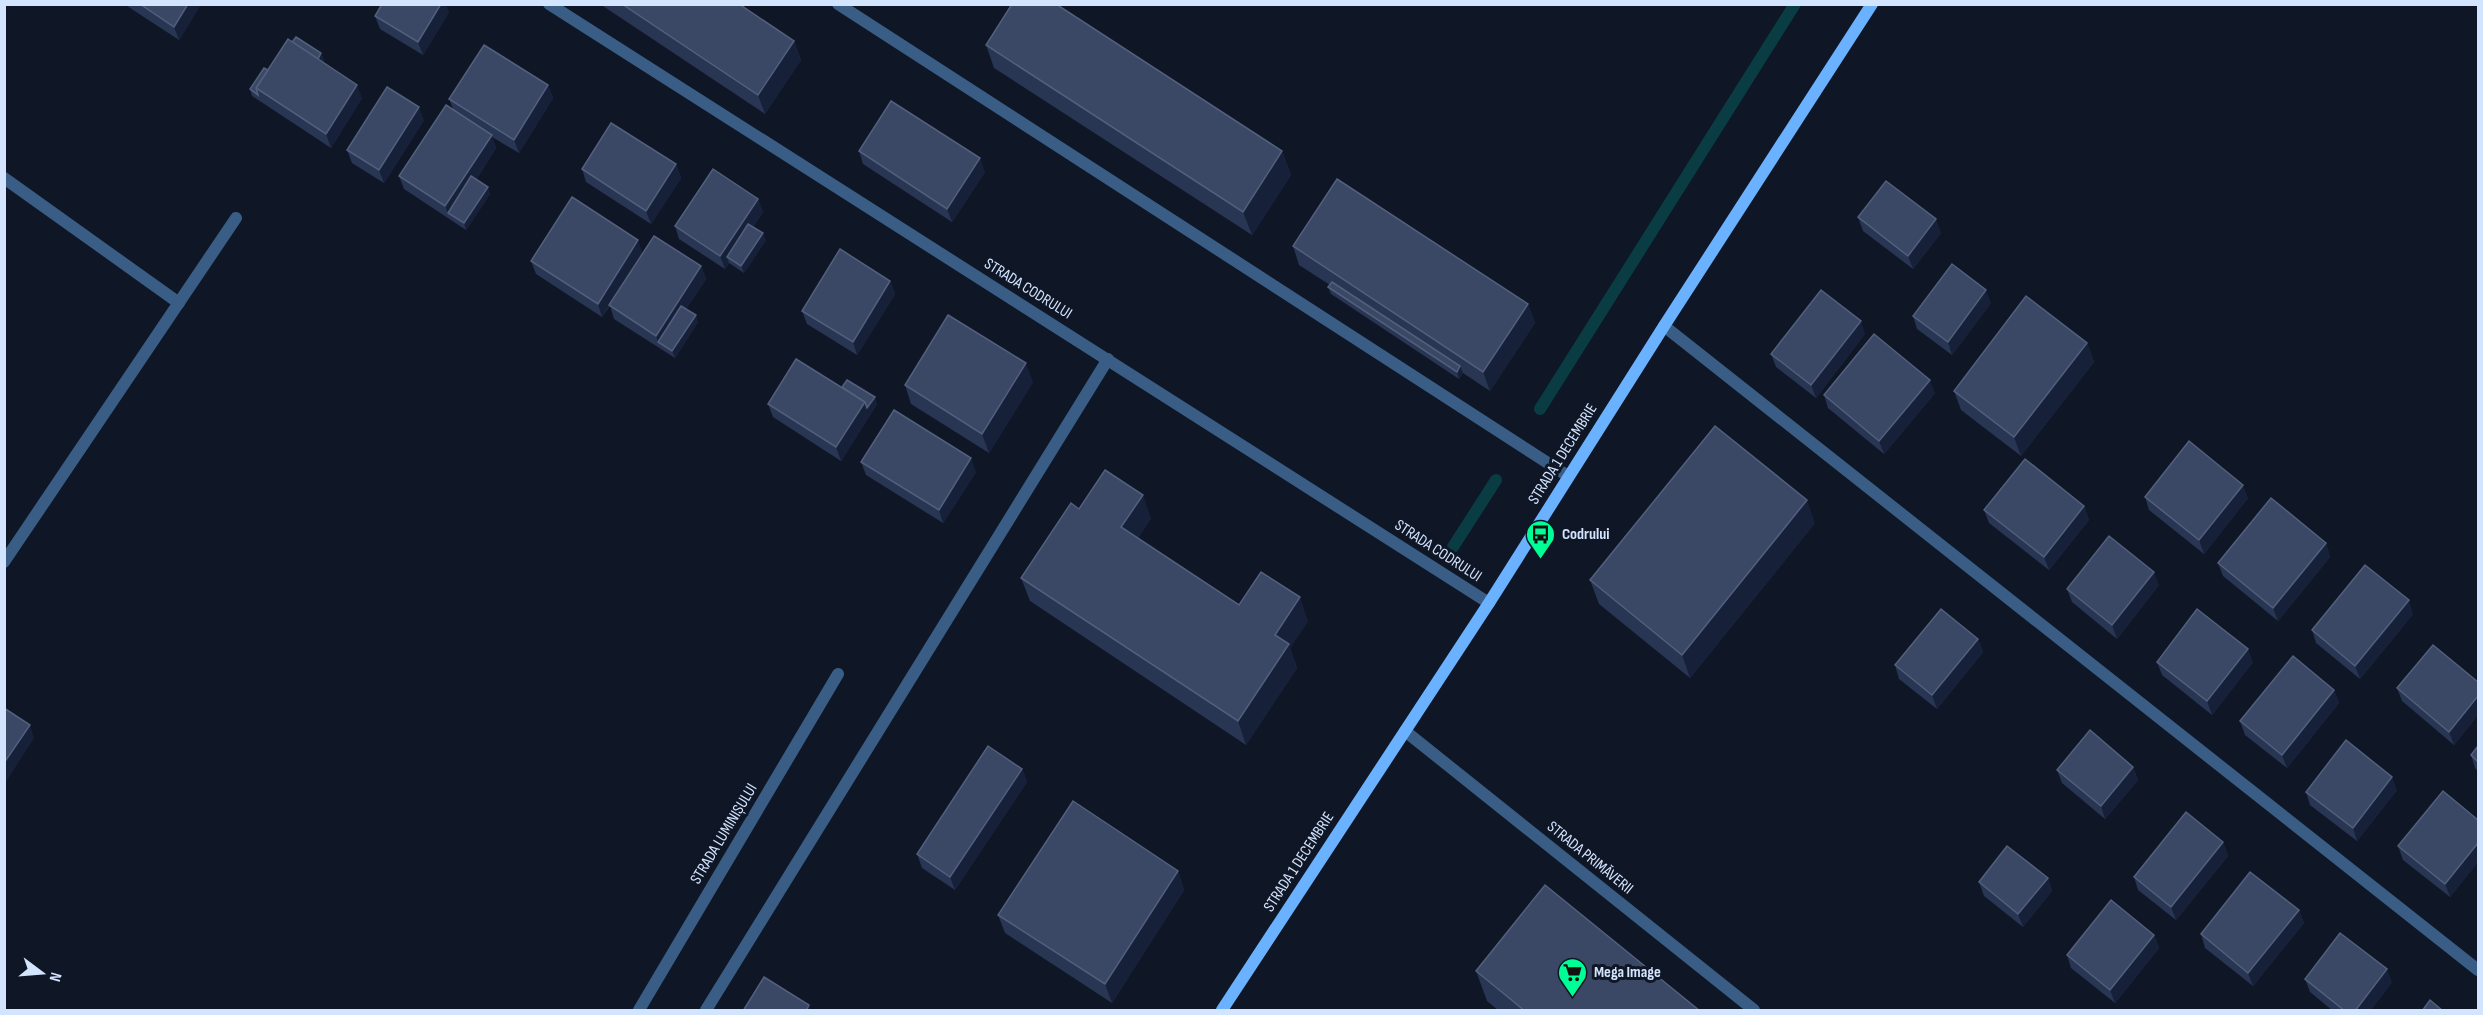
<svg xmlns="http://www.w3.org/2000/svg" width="2483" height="1015" font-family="'Sofia Sans Condensed',sans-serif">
	<rect width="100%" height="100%" fill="#0f1625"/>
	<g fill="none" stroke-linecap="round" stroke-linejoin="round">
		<!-- stream -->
		<g stroke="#0a3c43" stroke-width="12">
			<path d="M1540,409l255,-405"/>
			<path d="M1453,547l43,-67"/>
		</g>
		<!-- service -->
		<path stroke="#395d85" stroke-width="12" d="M706,1010l402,-651"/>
		<!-- minor -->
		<g stroke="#395d85" stroke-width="12">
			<path d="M549,4l940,599"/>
			<path d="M838,4l730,472"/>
			<path d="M4,178l175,125"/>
			<path d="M1664,326l814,644"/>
			<path d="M4,562l232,-344"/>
			<path d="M1405,731l349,279"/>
			<path d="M639,1010l199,-336"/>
		</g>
		<!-- secondary -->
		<path stroke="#6ab2ff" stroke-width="12" d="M1222,1010l267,-407 175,-277 208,-322"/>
	</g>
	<!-- wall -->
	<g fill="#283553">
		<path d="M124,4h77l-22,36z"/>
		<path d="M600,4h139l55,37 7,19 -36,54z"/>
		<path d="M449,12l-26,43 -43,-26 -5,-13z"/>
		<path d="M292,42l29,11 3,7 -1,2 39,36 -31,50 -79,-52 -2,-7z"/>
		<path d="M986,45l296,106 9,24 -39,60 -258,-167z"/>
		<path d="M548,85l5,13 -34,55 -27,-16 4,11 -20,32 14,14 -24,36 -62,-41 -5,-13 54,-67 -4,-10z"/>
		<path d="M424,120l-40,63 -32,-20 -5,-13z"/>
		<path d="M859,151l126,21 -33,50 -89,-58z"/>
		<path d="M676,164l5,14 -30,46 -65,-42 -4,-13z"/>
		<path d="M758,199l5,13 -10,15 13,13 -22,33 -15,-10 -4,6 -46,-30 -4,-13z"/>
		<path d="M1858,217l83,16 -28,36 -50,-38z"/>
		<path d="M1293,246l235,58 7,19 -45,68 -27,-18 -4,6 -128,-85 -3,-7 2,-2 -31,-20z"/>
		<path d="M643,254l58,12 5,13 -20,30 12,13 -23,36 -61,-39 -4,-13 -8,11 -66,-43 -5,-13z"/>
		<path d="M890,281l5,13 -38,61 -50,-31 -5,-13z"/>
		<path d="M1991,303l-39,52 -35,-26 -4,-13z"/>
		<path d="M1865,334l-49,64 -40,-31 -5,-13z"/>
		<path d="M2087,343l7,19 -73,94 -60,-46 -7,-19z"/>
		<path d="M1033,382l-44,71 -78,-49 -6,-19z"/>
		<path d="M842,387l35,17 -36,57 -68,-44 -5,-13z"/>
		<path d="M1935,393l-51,61 -56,-46 -4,-13z"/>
		<path d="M861,462l115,10 -33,51 -77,-48z"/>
		<path d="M2145,497l103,1 -44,56 -55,-44z"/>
		<path d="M2084,506l5,14 -40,50 -60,-47 -5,-13z"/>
		<path d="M1079,509l72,9 -13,20 101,67 69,16 -18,27 7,20 -51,77 -216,-144 -9,-23z"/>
		<path d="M1815,523l-125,155 -91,-74 -9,-24z"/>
		<path d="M2326,543l4,14 -52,64 -55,-45 -5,-13z"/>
		<path d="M2159,585l-42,54 -45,-37 -5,-13z"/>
		<path d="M2413,614l-53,65 -44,-36 -4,-13z"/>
		<path d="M1978,639l5,13 -46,57 -38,-30 -4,-14z"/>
		<path d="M2157,662h96l-41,53 -50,-40z"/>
		<path d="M2478,682v33l-24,30 -52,-44 -5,-13z"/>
		<path d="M2334,690l5,13 -52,65 -42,-33 -5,-14z"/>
		<path d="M2478,746v25l-3,-3 -4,-13z"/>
		<path d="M2133,767l5,13 -33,39 -43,-36 -5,-13z"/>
		<path d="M1022,769l5,13 -72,108 -33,-22 -5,-14z"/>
		<path d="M2397,790l-40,51 -47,-36 -4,-13z"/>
		<path d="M2478,820v42l-28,35 -47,-37 -5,-14z"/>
		<path d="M2223,842l5,14 -52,64 -38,-30 -4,-13z"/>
		<path d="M1178,871l6,19 -72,113 -107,-70 -7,-18z"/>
		<path d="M2048,878l4,13 -29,36 -39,-31 -5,-14z"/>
		<path d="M2299,910l5,13 -51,63 -48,-38 -4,-14z"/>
		<path d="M2154,935l5,13 -44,55 -44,-35 -4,-13z"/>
		<path d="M1476,971l224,40h-201l-12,-10z"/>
		<path d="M2305,979l87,3 -22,29h-37l-23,-19z"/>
	</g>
	<!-- shaded-wall -->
	<g fill="#162139">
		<path d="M188,4h13l-22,36 -5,-13z"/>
		<path d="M441,4h5l3,8 -26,43 -5,-13z"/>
		<path d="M794,41l7,19 -36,54 -7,-19z"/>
		<path d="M321,53l3,7 -6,9 -3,-7z"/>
		<path d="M357,85l5,13 -31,50 -5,-14z"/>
		<path d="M548,85l5,13 -34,55 -5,-13z"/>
		<path d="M419,107l5,13 -40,63 -5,-13z"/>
		<path d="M492,135l4,13 -43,68 -5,-3 -3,-7z"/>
		<path d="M1282,151l9,24 -39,60 -9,-23z"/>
		<path d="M980,158l5,14 -33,50 -5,-13z"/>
		<path d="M676,164l5,14 -30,46 -5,-13z"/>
		<path d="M488,187l2,7 -24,36 -2,-7z"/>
		<path d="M758,199l5,13 -32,47 -4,-2 2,6 -4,6 -5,-13z"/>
		<path d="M1936,219l5,14 -28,36 -5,-13z"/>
		<path d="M763,233l3,7 -22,33 -3,-7z"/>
		<path d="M638,240l5,14 -41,63 -4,-13z"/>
		<path d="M701,266l5,13 -43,66 -5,-3 -2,-6z"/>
		<path d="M890,281l5,13 -38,61 -4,-13z"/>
		<path d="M1986,290l5,13 -39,52 -4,-13z"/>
		<path d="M1528,304l7,19 -45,68 -7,-19z"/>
		<path d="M696,315l2,7 -23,36 -3,-7z"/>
		<path d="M1861,321l4,13 -49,64 -5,-13z"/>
		<path d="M2087,343l7,19 -73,94 -7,-19z"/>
		<path d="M1026,363l7,19 -44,71 -7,-19z"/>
		<path d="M1460,366l3,7 -4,6 -2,-7z"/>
		<path d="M1930,380l5,13 -51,61 -5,-13z"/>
		<path d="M875,397l2,7 -36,57 -5,-14 29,-45z"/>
		<path d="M971,458l5,14 -33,51 -4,-13z"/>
		<path d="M2243,485l5,13 -44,56 -5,-14z"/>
		<path d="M1143,495l8,23 -21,32 -9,-23z"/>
		<path d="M1807,500l8,23 -125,155 -8,-23z"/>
		<path d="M2084,506l5,14 -40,50 -5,-13z"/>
		<path d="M2326,543l4,14 -52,64 -5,-13z"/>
		<path d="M2154,572l5,13 -42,54 -5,-14z"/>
		<path d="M1300,597l8,24 -18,27 7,20 -51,77 -8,-24 37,-86z"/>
		<path d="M2409,600l4,14 -53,65 -5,-13z"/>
		<path d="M1978,639l5,13 -46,57 -5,-14z"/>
		<path d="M2248,649l5,13 -41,53 -5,-14z"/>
		<path d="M2334,690l5,13 -52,65 -5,-13z"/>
		<path d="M2478,696v19l-24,30 -5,-13z"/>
		<path d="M30,725l4,13 -28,44 -2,-3v-16z"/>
		<path d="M2133,767l5,13 -33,39 -4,-13z"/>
		<path d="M1022,769l5,13 -72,108 -5,-13z"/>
		<path d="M2392,777l5,13 -40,51 -4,-13z"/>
		<path d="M2223,842l5,14 -52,64 -5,-13z"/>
		<path d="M2478,843v19l-28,35 -5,-13z"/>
		<path d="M1178,871l6,19 -72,113 -7,-19z"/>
		<path d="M2048,878l4,13 -29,36 -5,-13z"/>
		<path d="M2299,910l5,13 -51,63 -5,-13z"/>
		<path d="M2154,935l5,13 -44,55 -5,-13z"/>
		<path d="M2387,969l5,13 -22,29h-15z"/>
		<path d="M809,1005l2,6h-5z"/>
	</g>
	<!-- building -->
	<g fill="#3a4865" stroke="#52607e" stroke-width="1.5">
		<path d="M140,4h48l-14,23z"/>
		<path d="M382,4h59l-23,38 -43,-26z"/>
		<path d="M622,4h117l55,37 -36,54z"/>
		<path d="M1012,4h44l226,147 -39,61 -257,-167z"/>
		<path d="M296,37l25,16 -3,6 -26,-17z"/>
		<path d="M288,39l69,46 -31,49 -70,-46z"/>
		<path d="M484,45l64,40 -34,55 -65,-41z"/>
		<path d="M264,68l4,2 -12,18 2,7 -8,-6z"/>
		<path d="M387,87l32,20 -40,63 -32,-20z"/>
		<path d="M891,101l89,57 -33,51 -88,-58z"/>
		<path d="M446,105l46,30 -47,71 -46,-30z"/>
		<path d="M611,123l65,41 -30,47 -64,-42z"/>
		<path d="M713,169l45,30 -38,57 -45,-30z"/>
		<path d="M471,176l17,11 -24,36 -16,-10z"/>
		<path d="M1337,179l191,125 -45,68 -190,-126z"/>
		<path d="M1886,181l50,38 -28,37 -50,-39z"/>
		<path d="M572,197l66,43 -40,64 -67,-43z"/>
		<path d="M748,224l15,9 -22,33 -14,-9z"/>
		<path d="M654,236l47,30 -45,70 -47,-31z"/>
		<path d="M840,249l50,32 -37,61 -51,-31z"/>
		<path d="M1952,264l34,26 -38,52 -35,-26z"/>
		<path d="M1332,282l128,84 -3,6 -129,-85z"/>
		<path d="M1821,290l40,31 -50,64 -40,-31z"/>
		<path d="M2026,296l61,47 -73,94 -60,-46z"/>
		<path d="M681,306l15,9 -24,36 -14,-9z"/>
		<path d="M948,315l78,48 -44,71 -77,-49z"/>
		<path d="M1874,334l56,46 -51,61 -55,-46z"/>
		<path d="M796,359l69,43 -29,45 -68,-43z"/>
		<path d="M847,380l28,17 -8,11 -2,-6 -23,-15z"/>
		<path d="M894,410l77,48 -32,52 -78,-48z"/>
		<path d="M1715,426l92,74 -125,155 -92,-75z"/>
		<path d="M2189,441l54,44 -44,55 -54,-43z"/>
		<path d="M2025,459l59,47 -40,51 -60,-47z"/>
		<path d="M1105,470l38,25 -22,32 118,78 22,-33 39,25 -25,38 14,9 -51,77 -217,-143 50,-75 8,6z"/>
		<path d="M2271,498l55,45 -53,65 -55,-45z"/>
		<path d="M2109,536l45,36 -42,53 -45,-36z"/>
		<path d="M2365,565l44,35 -54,66 -43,-36z"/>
		<path d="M1941,609l37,30 -46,56 -37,-30z"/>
		<path d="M2197,609l51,40 -41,52 -50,-39z"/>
		<path d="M2433,645l45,37v14l-29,36 -52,-44z"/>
		<path d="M2293,656l41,34 -52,65 -42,-34z"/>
		<path d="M4,708l26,17 -26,38z"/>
		<path d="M2090,730l43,37 -32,39 -44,-36z"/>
		<path d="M2346,740l46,37 -39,51 -47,-36z"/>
		<path d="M988,746l34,23 -72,108 -33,-23z"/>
		<path d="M2478,746v16l-7,-7z"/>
		<path d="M2443,791l35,29v23l-33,41 -47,-38z"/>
		<path d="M1073,801l105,70 -73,113 -107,-69z"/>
		<path d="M2186,812l37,30 -52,65 -37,-30z"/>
		<path d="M2007,846l41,32 -30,36 -39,-32z"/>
		<path d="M2250,872l49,38 -51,63 -47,-39z"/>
		<path d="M1545,885l155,126h-175l-49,-40z"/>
		<path d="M2111,900l43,35 -44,55 -43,-35z"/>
		<path d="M2340,933l47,36 -32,42h-10l-40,-32z"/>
		<path d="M764,977l45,28 -3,6h-63z"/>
		<path d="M2430,1000l13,11h-21z"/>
	</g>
	<!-- icons -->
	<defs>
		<symbol id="bus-pin" viewBox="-11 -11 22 30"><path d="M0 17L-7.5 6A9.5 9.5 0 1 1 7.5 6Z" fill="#00fe96" stroke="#0f1625"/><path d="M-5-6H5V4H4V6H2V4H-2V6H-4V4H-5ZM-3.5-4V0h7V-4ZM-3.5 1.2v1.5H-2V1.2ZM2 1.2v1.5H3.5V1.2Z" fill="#111"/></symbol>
		<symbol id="supermarket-pin" viewBox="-11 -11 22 30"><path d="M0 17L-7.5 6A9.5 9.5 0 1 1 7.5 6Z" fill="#00fe96" stroke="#0f1625"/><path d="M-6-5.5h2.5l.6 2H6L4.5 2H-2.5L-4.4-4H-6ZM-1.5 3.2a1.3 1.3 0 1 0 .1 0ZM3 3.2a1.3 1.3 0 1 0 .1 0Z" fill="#111"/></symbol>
	</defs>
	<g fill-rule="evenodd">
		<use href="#bus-pin" x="1524" y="518" width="33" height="45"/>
		<use href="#supermarket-pin" x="1556" y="956" width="33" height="45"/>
	</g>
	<g text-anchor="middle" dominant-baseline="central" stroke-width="6" stroke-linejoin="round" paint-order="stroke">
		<!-- street labels -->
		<g font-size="16" fill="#d3e4ff" stroke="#0f1625">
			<text transform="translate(1028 289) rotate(32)">STRADA CODRULUI</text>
			<text transform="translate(1563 454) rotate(-58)">STRADA 1 DECEMBRIE</text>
			<text transform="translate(1438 551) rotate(33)">STRADA CODRULUI</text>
			<text transform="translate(724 834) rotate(-59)">STRADA LUMINIȘULUI</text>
			<text transform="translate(1590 858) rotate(39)">STRADA PRIMĂVERII</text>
			<text transform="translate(1299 862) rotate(-57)">STRADA 1 DECEMBRIE</text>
		</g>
		<!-- poi labels -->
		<g font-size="16" font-weight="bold" fill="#d3e4ff" stroke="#0f1625" text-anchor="start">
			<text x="1562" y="534">Codrului</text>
			<text x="1594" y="972">Mega Image</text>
		</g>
	</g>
	<!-- border -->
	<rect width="2483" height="1015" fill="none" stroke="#d3e4ff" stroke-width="12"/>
	<!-- north arrow -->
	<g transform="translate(42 973) rotate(106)" stroke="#0f1625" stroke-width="4.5" paint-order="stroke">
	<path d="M0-4.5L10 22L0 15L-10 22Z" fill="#d3e4ff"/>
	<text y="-9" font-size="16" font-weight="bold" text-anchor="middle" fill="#d3e4ff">N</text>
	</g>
</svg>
